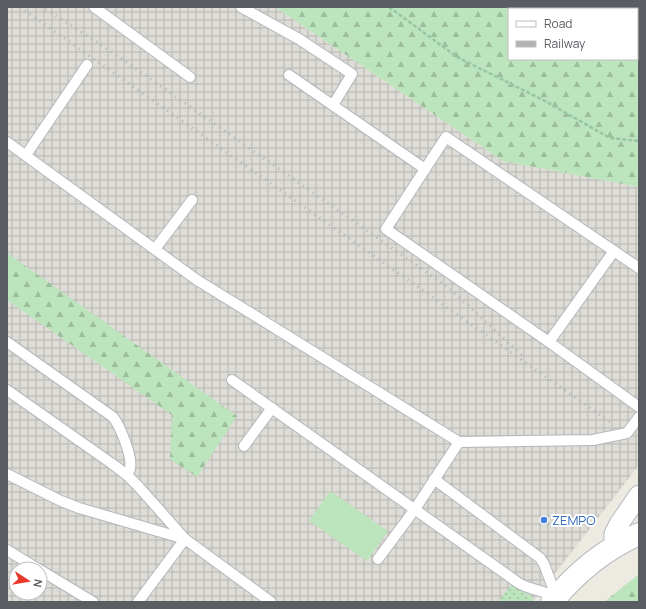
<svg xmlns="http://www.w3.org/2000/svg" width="646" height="609" font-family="Manrope,sans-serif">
	<defs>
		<pattern id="industrial-grid" width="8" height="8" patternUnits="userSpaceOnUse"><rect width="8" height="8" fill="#dedcd6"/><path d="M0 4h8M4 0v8" fill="none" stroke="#b7b6b1"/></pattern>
		<pattern id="grass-dots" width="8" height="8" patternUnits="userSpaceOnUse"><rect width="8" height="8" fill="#bde5bd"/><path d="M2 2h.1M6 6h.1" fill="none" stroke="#9dbd9d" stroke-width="1.8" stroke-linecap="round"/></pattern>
		<pattern id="forest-firs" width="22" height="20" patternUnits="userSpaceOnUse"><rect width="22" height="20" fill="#bde5bd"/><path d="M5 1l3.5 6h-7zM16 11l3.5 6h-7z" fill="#9dbd9d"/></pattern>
	</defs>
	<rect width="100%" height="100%" fill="#edeae1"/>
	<!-- industrial -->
	<path fill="url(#industrial-grid)" fill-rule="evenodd" d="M7,7h268l228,154 136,26v278l-106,137h-526zM16,569h24v24h-24z"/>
	<!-- grass -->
	<path fill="url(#grass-dots)" d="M513,583l17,12 4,5 -2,2h-34z"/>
	<!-- forest -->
	<g fill="url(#forest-firs)" fill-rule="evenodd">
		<path d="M275,7h364v180l-136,-26zM509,9h128v50h-128z"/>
		<path d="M7,253l230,163 -40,61 -27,-18 2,-44 -165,-115z"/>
		<path d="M639,574v28h-35z"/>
	</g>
	<!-- green -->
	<path fill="#bde5bd" d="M330,491l58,40 -21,30 -58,-40z"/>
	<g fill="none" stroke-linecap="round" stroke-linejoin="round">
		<defs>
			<g id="lane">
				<path d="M94,7l96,70"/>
				<path d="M241,7l58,32 53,35 -19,31"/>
				<path d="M289,75l136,94"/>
				<path d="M7,142l190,138 262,162 -44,67 -37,50"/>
				<path d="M26,155l61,-90"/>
				<path d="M155,249l37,-49"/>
				<path d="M614,251l-65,91 90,65"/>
				<path d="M7,342l106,75c7,9 20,40 17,52 -1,2 -2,4 -3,6"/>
				<path d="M549,342l-163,-113 60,-92 193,131"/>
				<path d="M232,380l288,204 7,3 29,9"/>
				<path d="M7,390l104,73 16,12 11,11 47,53 86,63"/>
				<path d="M459,442l134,-2 34,-7 12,-16"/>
				<path d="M244,446l28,-38"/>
				<path d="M7,474l54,27 18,7 106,31"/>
				<path d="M434,479l106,79 4,6 12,32"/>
				<path d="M7,550l31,19"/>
				<path d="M40,570l53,32"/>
				<path d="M138,602l47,-63"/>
			</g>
			<path id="street" d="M614,547v-13l5,-10 20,-29"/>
			<path id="secondary" d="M552,602c23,-28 53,-53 87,-68"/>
		</defs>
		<!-- lane casing -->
		<use href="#lane" stroke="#b4b7bc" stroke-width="12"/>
		<!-- street casing -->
		<use href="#street" stroke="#b4b7bc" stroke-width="21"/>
		<!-- secondary casing -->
		<use href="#secondary" stroke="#b5b8be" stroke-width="24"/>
		<!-- path -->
		<path stroke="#96c6a3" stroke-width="2.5" stroke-dasharray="4 2" stroke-linecap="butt" d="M389,7l68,50 86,43 67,38 29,3"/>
		<!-- lane -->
		<use href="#lane" stroke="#fff" stroke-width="10"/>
		<!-- street -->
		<use href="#street" stroke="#fff" stroke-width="19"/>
		<!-- secondary -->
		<use href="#secondary" stroke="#fff" stroke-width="22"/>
		<!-- rail -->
		<g stroke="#b2b3b3" stroke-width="3" stroke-dasharray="1 5" stroke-linecap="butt">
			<path d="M20,7l590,415"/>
			<path d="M40,7l12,6 60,39 337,236 75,69"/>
		</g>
	</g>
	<!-- markers -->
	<circle fill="#3f7fe0" stroke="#fff" stroke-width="1.5" cx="544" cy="520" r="4"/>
	<g text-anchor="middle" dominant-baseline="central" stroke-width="4" stroke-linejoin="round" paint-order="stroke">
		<!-- shop labels -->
		<g font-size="13" fill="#366cbe" stroke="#fff" text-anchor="start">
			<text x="552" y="520">ZEMPO</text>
		</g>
	</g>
	<!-- border -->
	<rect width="646" height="609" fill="none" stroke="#5a5d62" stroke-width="16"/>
	<!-- legend -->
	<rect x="508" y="8" width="130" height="52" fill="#ffffff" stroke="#bdbec0"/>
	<rect x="516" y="21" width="20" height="6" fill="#ffffff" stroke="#bdbec0"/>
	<text x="544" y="28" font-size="12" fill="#5a5d62">Road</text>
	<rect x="516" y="41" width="20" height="6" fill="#b2b3b3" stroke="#bdbec0"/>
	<text x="544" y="48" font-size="12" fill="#5a5d62">Railway</text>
	<!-- north arrow -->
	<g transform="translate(28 581) rotate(102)"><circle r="19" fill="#ffffff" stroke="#bdbec0"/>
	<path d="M0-3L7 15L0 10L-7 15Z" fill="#e9372a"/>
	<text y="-6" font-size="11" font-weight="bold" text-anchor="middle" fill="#5a5d62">N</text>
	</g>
</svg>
